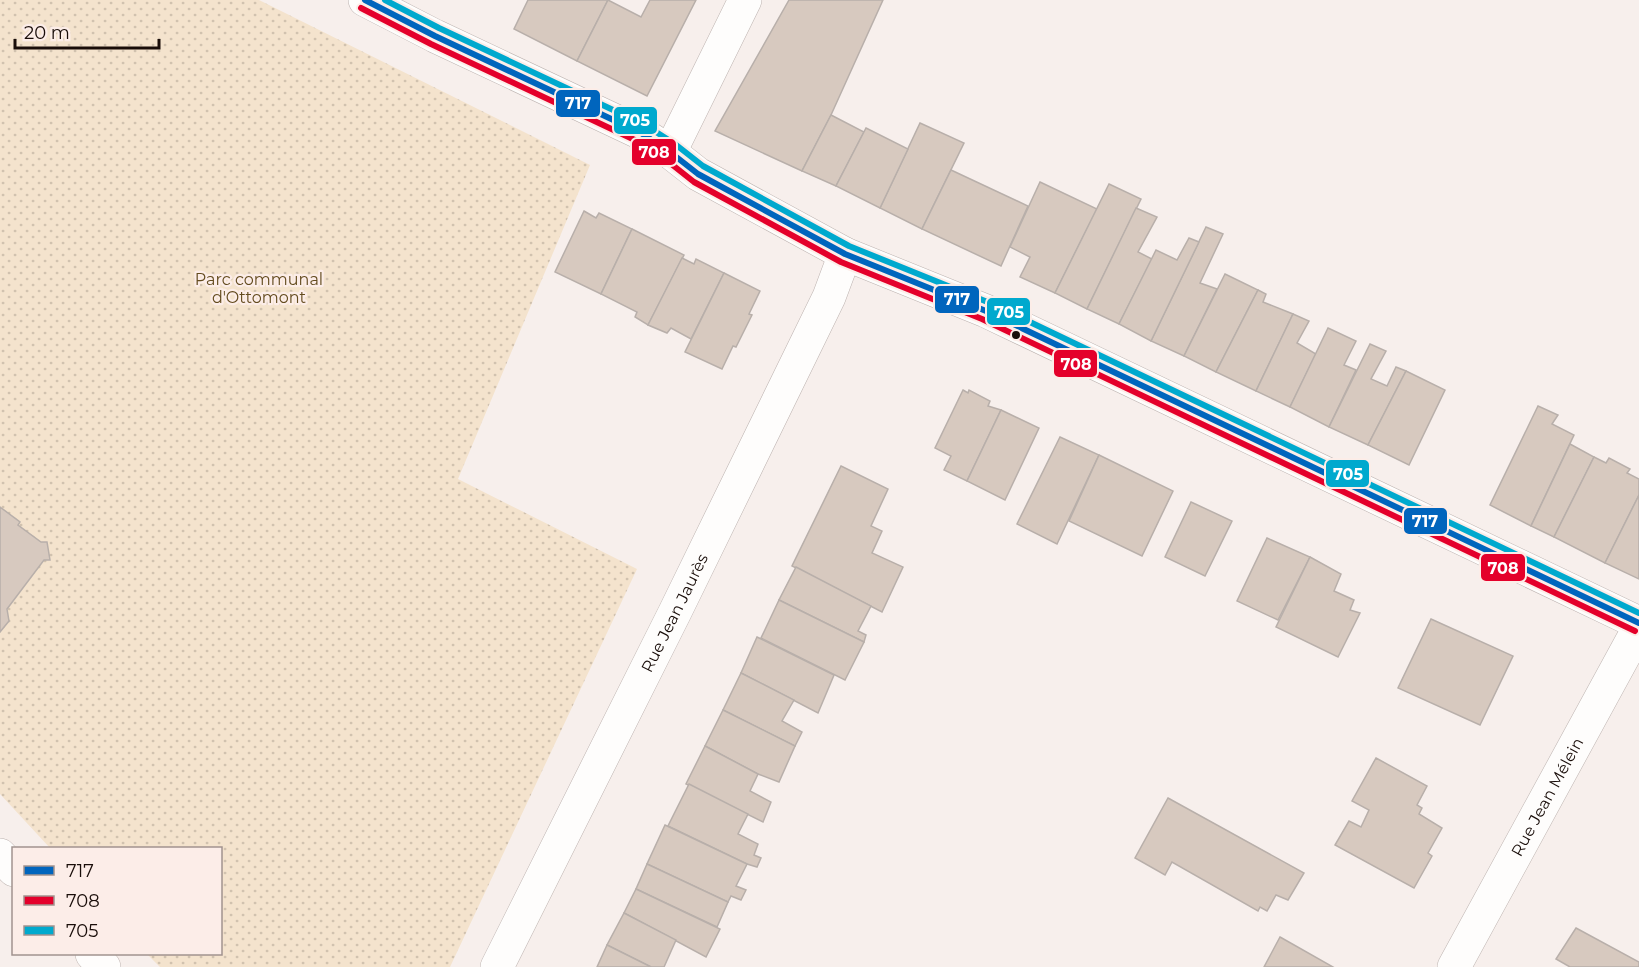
<svg xmlns="http://www.w3.org/2000/svg" width="1639" height="967" font-family="Montserrat,sans-serif">
	<defs>
		<pattern id="green-dots" width="8" height="8" patternUnits="userSpaceOnUse" patternTransform="scale(1.5)"><rect width="8" height="8" fill="#f4e3cd"/><path d="M2 2h.1M6 6h.1" fill="none" stroke="#d1c2af" stroke-width="1.8" stroke-linecap="round"/></pattern>
	</defs>
	<rect width="100%" height="100%" fill="#f7efec"/>
	<!-- green -->
	<path fill="url(#green-dots)" d="M0,0h259l331,165 -132,314 179,90 -187,398h-290l-13,-13h73v-106h-170l-50,-54z"/>
	<!-- building -->
	<g fill="#d7c9bf" stroke="#b8afaa" stroke-width="1.5">
		<path d="M528,0h80l-31,61 -63,-32z"/>
		<path d="M608,0l33,17 9,-17h46l-49,96 -70,-35z"/>
		<path d="M789,0h94l-52,115 -29,56 -87,-40z"/>
		<path d="M831,115l33,17 -28,54 -34,-15z"/>
		<path d="M920,123l44,20 -42,86 -42,-21z"/>
		<path d="M866,128l42,21 -28,59 -44,-22z"/>
		<path d="M951,170l77,36 -27,60 -79,-37z"/>
		<path d="M1040,182l57,27 -42,84 -35,-16 10,-20 -20,-10z"/>
		<path d="M1109,184l32,15 -54,110 -32,-16z"/>
		<path d="M1136,208l21,9 -19,35 14,7 -33,65 -32,-15z"/>
		<path d="M584,211l12,7 3,-5 33,16 -31,65 -46,-22z"/>
		<path d="M1206,227l17,7 -23,49 17,6 -33,67 -33,-15z"/>
		<path d="M632,229l52,26 -36,70 -13,-8 2,-5 -36,-18z"/>
		<path d="M1189,238l10,4 -48,99 -32,-17 37,-74 21,10z"/>
		<path d="M682,258l12,6 2,-5 28,14 -33,66 -20,-11 -4,5 -19,-8z"/>
		<path d="M724,273l36,18 -11,23 3,1 -16,32 -3,-1 -11,23 -37,-17z"/>
		<path d="M1225,274l33,16 -42,82 -32,-16z"/>
		<path d="M1258,290l8,4 -3,8 30,12 -37,77 -40,-19z"/>
		<path d="M1293,314l16,7 -12,22 19,11 -26,53 -34,-16z"/>
		<path d="M1328,328l28,13 -12,24 12,5 -27,57 -39,-20z"/>
		<path d="M1370,344l16,7 -15,28 16,7 9,-19 10,4 -38,74 -39,-18z"/>
		<path d="M1406,371l39,19 -36,75 -41,-20z"/>
		<path d="M963,390l5,3 1,-3 21,11 -2,5 13,4 -34,71 -23,-11 7,-14 -16,-8z"/>
		<path d="M1538,406l20,9 -6,9 22,11 -43,91 -41,-21z"/>
		<path d="M1001,410l38,18 -34,72 -38,-19z"/>
		<path d="M1060,437l39,18 -42,89 -40,-20z"/>
		<path d="M1570,444l24,13 -40,80 -23,-11z"/>
		<path d="M1099,455l74,36 -31,65 -73,-35z"/>
		<path d="M1594,457l12,6 3,-5 21,11 -3,4 12,6v16l-34,68 -51,-26z"/>
		<path d="M841,466l47,23 -17,37 11,5 -10,22 31,14 -21,45 -90,-46z"/>
		<path d="M1639,495v84l-34,-16z"/>
		<path d="M1191,502l41,19 -27,55 -40,-19z"/>
		<path d="M0,507l20,15 -2,3 23,17h6l3,18h-6l-37,49 2,12 -9,11z"/>
		<path d="M1267,538l43,19 -32,63 -41,-19z"/>
		<path d="M1310,557l31,17 -7,17 20,9 -4,10 10,3 -22,44 -62,-30z"/>
		<path d="M796,567l75,39 -13,25 8,4 -2,7 -85,-42z"/>
		<path d="M779,600l85,42 -19,38 -84,-42z"/>
		<path d="M1431,619l82,37 -33,69 -82,-37z"/>
		<path d="M757,637l77,38 -16,38 -77,-40z"/>
		<path d="M741,673l53,27 -12,21 20,11 -7,14 -72,-36z"/>
		<path d="M723,710l72,36 -16,36 -21,-8 -53,-28z"/>
		<path d="M705,746l53,28 -8,17 21,11 -8,20 -77,-38z"/>
		<path d="M1376,758l51,28 -10,19 5,3 -3,6 23,14 -14,25 4,3 -18,32 -79,-43 14,-24 12,6 8,-17 -17,-9z"/>
		<path d="M689,784l59,30 -10,20 20,10 -4,11 7,3 -4,9 -10,-3 -79,-38z"/>
		<path d="M1168,798l136,75 -16,27 -12,-5 -9,16 -7,-4 -2,4 -86,-49 -7,13 -30,-17z"/>
		<path d="M665,825l82,39 -11,22 10,4 -5,10 -10,-4 -3,6 -81,-38z"/>
		<path d="M647,864l81,38 -11,25 -81,-38z"/>
		<path d="M636,889l84,40 -14,28 -82,-44z"/>
		<path d="M624,913l52,27 -12,27h-13l-44,-22z"/>
		<path d="M1576,928l63,34v5h-69l-14,-8z"/>
		<path d="M1280,937l53,30h-69z"/>
		<path d="M607,945l44,22h-54z"/>
	</g>
	<g fill="none" stroke-linecap="round" stroke-linejoin="round">
		<defs>
			<g id="minor">
				<path d="M365,0l70,36 206,97 29,19 28,22 147,80 141,57 653,312"/>
				<path d="M670,152l75,-152"/>
				<path d="M0,855l14,15"/>
				<path d="M92,954l12,13"/>
				<path id="s1" d="M497,967l178,-355 154,-315 16,-43"/>
				<path id="s2" d="M1454,967l185,-339"/>
			</g>
		</defs>
		<!-- minor casing -->
		<use href="#minor" stroke="#bdb3b0" stroke-width="34"/>
		<!-- minor -->
		<use href="#minor" stroke="#fefdfc" stroke-width="33"/>
		<defs>
			<path id="bus-1" d="M365,0l70,36 206,97 29,19 28,22 147,80 141,57 653,312"/>
			<path id="bus-2" d="M361,8l70,36 206,97 28,18 29,23 147,80 141,57 653,312"/>
			<path id="bus-3" d="M385,0l54,28 206,97 30,19 28,22 146,80 141,57 649,310"/>
		</defs>
		<!-- bus-1 casing -->
		<use href="#bus-1" stroke="#fcede8" stroke-width="10"/>
		<!-- bus-2 casing -->
		<use href="#bus-2" stroke="#fcede8" stroke-width="10"/>
		<!-- bus-3 casing -->
		<use href="#bus-3" stroke="#fcede8" stroke-width="10"/>
		<!-- bus-1 -->
		<use href="#bus-1" stroke="#0065bd" stroke-width="6"/>
		<!-- bus-2 -->
		<use href="#bus-2" stroke="#e4002b" stroke-width="6"/>
		<!-- bus-3 -->
		<use href="#bus-3" stroke="#00a9ce" stroke-width="6"/>
	</g>
	<!-- markers -->
	<circle fill="#190d09" stroke="#fcede8" stroke-width="2" cx="1016" cy="335" r="5"/>
	<g text-anchor="middle" dominant-baseline="central" stroke-width="4.5" stroke-linejoin="round" paint-order="stroke">
		<!-- park labels -->
		<g font-size="16" fill="#634b1e" stroke="#fcede8">
			<text x="259" y="279">Parc communal<tspan x="259" dy="18">d'Ottomont</tspan></text>
		</g>
		<!-- street labels -->
		<g font-size="16" fill="#190d09" stroke="#fcede8">
			<text stroke="none"><textPath href="#s1" startOffset="396">Rue Jean Jaurès</textPath></text>
			<text stroke="none"><textPath href="#s2" startOffset="194">Rue Jean Mélein</textPath></text>
		</g>
	</g>
	<g stroke="#fcede8" stroke-width="2">
		<rect x="555" y="89" width="46" height="29" rx="6" fill="#0065bd"/>
		<rect x="613" y="106" width="45" height="29" rx="6" fill="#00a9ce"/>
		<rect x="631" y="138" width="46" height="28" rx="6" fill="#e4002b"/>
		<rect x="934" y="285" width="46" height="29" rx="6" fill="#0065bd"/>
		<rect x="986" y="297" width="45" height="29" rx="6" fill="#00a9ce"/>
		<rect x="1053" y="349" width="45" height="29" rx="6" fill="#e4002b"/>
		<rect x="1325" y="459" width="45" height="29" rx="6" fill="#00a9ce"/>
		<rect x="1403" y="507" width="45" height="28" rx="6" fill="#0065bd"/>
		<rect x="1480" y="553" width="46" height="29" rx="6" fill="#e4002b"/>
	</g>
	<g font-size="16" text-anchor="middle" font-weight="bold" fill="#fff">
		<text x="578" y="109">717</text>
		<text x="635" y="126">705</text>
		<text x="654" y="158">708</text>
		<text x="957" y="305">717</text>
		<text x="1009" y="318">705</text>
		<text x="1076" y="370">708</text>
		<text x="1348" y="480">705</text>
		<text x="1425" y="527">717</text>
		<text x="1503" y="574">708</text>
	</g>
	<!-- legend -->
	<rect x="12" y="847" width="210" height="108" fill="#fcede8" stroke="#a1938f" stroke-width="1.5"/>
	<rect x="24" y="866" width="30" height="9" fill="#0065bd" stroke="#a1938f" stroke-width="1.5"/>
	<text x="66" y="877" font-size="18" fill="#190d09">717</text>
	<rect x="24" y="896" width="30" height="9" fill="#e4002b" stroke="#a1938f" stroke-width="1.5"/>
	<text x="66" y="907" font-size="18" fill="#190d09">708</text>
	<rect x="24" y="926" width="30" height="9" fill="#00a9ce" stroke="#a1938f" stroke-width="1.5"/>
	<text x="66" y="937" font-size="18" fill="#190d09">705</text>
	<!-- scale -->
	<path d="M15 39v9h144v-9" fill="none" stroke="#190d09" stroke-width="3"/>
	<text x="24" y="39" font-size="18" fill="#190d09" stroke="#fcede8" stroke-width="4.5" paint-order="stroke">20 m</text>
</svg>
